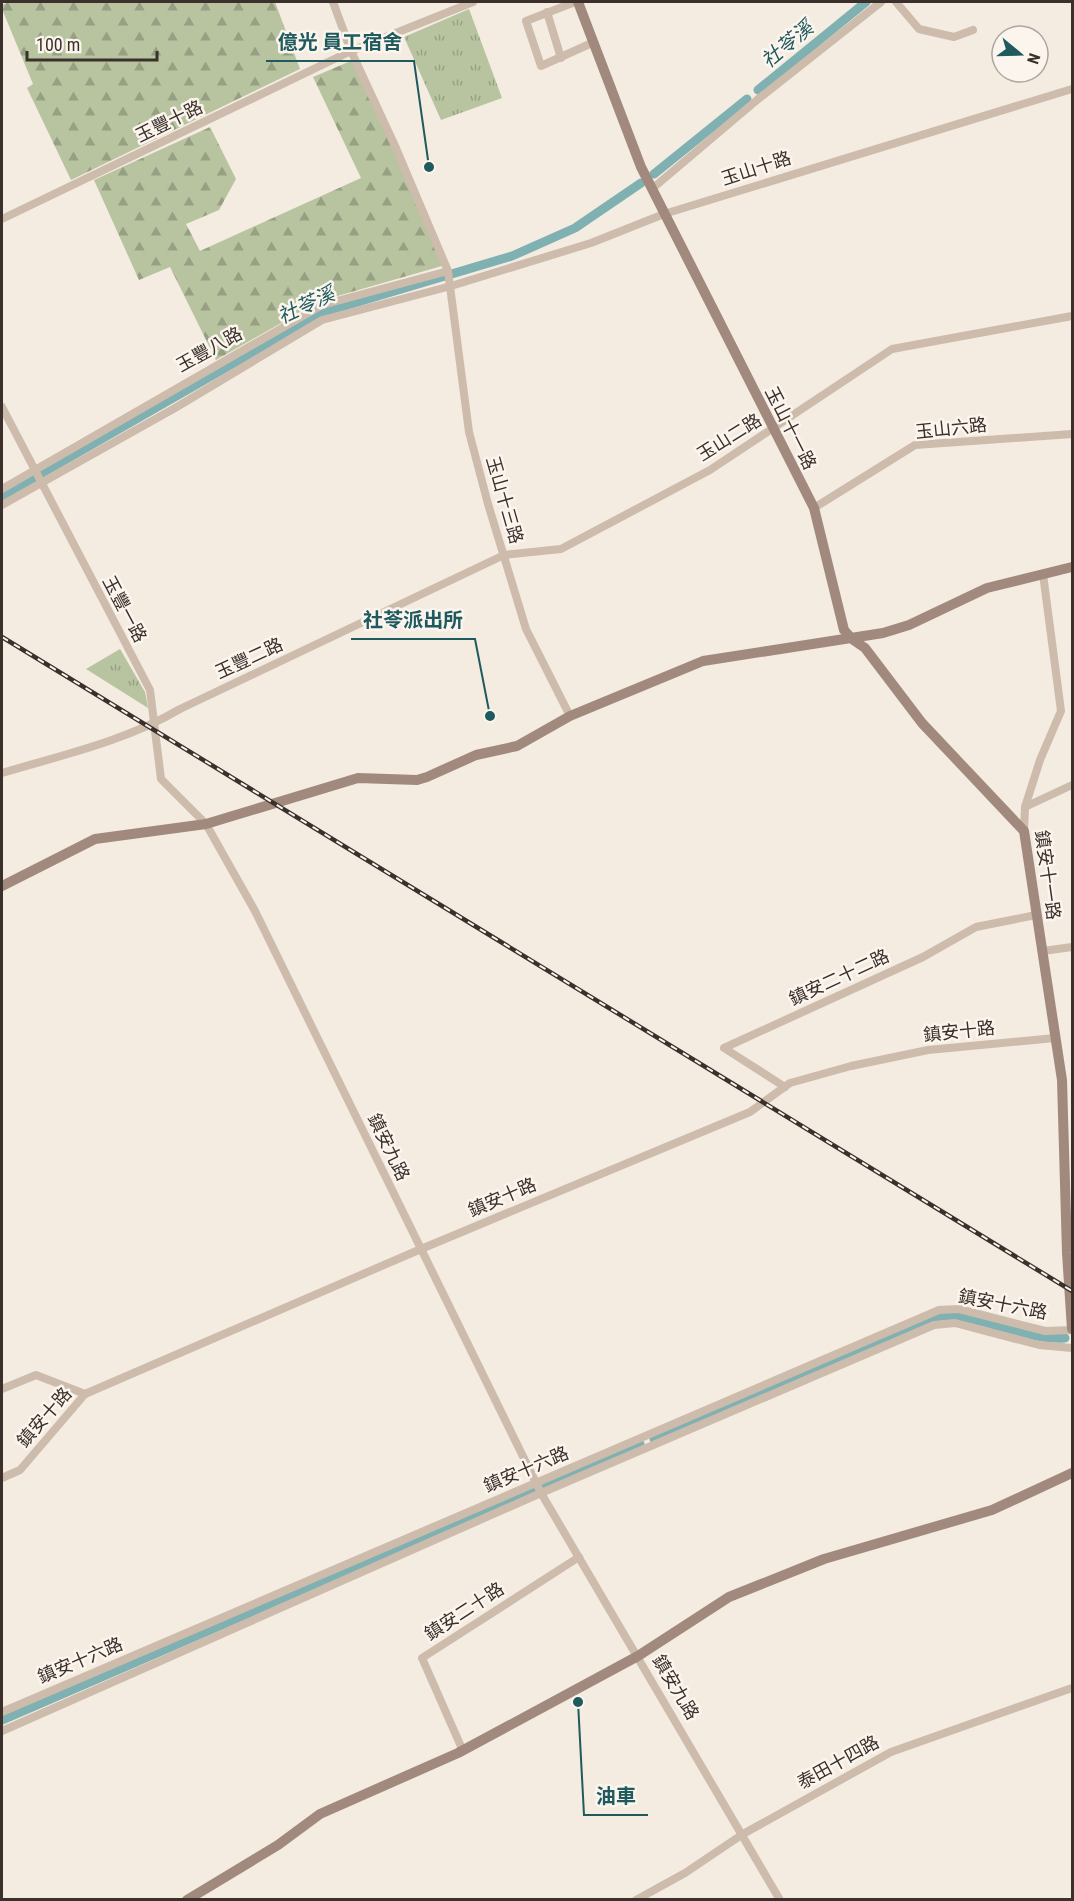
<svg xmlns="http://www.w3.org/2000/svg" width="1074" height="1901" font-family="'Roboto Condensed','Noto Sans TC',sans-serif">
	<defs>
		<pattern id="grass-tufts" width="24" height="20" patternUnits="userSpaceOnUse" patternTransform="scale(1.5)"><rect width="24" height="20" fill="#b8c4a0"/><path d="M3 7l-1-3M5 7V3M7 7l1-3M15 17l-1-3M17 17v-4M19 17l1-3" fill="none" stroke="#97a083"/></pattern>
		<pattern id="forest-firs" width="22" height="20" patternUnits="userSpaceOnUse" patternTransform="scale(1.5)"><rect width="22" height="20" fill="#b8c4a0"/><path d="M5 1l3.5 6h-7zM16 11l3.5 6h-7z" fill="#97a083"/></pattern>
	</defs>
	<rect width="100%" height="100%" fill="#f4ebe1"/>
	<!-- grass -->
	<g fill="url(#grass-tufts)">
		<path d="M469,9l33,89 -61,22 -37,-83z"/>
		<path d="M120,649l25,43 3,16 -62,-39z"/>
	</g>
	<!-- forest -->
	<g fill="url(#forest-firs)">
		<path d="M8,2h267l25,67 -229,111 -44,-92 6,-4 -31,-75v-4z"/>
		<path d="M353,60l42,90 47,116 -122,35 -104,59 -46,-93 -31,13 -45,-100 116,-53 26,52 -17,31 -33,14 14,27 161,-73 -48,-101z"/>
	</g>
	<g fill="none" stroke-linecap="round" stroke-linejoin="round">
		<!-- canal -->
		<g stroke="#7fb0b2" stroke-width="9">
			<path d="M758,90l108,-88"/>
			<path d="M654,174l93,-75"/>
			<path d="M2,496l319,-183 191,-57 63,-28 66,-45"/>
			<path d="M654,1439l280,-122c42,-7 86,24 131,21"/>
			<path d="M2,1720l638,-276"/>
		</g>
		<!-- street -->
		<g stroke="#cdbbac" stroke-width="8">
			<path d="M333,2l18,49 45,97 52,123 21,161 19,72 38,125 44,87"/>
			<path d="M575,2l-49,19 15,45 53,-24"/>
			<path d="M896,2l23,27 35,8 19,-7"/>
			<path d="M547,12l14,46"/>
			<path d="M653,188l104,-88 124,-98"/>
			<path d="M2,219l349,-168 122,-49"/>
			<path d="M2,407l148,283 11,89 45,45 49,87 286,582 239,407"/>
			<path d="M2,489l320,-184 126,-34"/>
			<path d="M2,505l173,-97 147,-88 129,-34 140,-43 73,-29 408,-125"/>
			<path d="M814,508l101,-63 157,-11"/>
			<path d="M2,773c60,-18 124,-32 178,-64l324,-154 57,-6 149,-79 182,-121 180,-33"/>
			<path d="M1025,807l47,-22"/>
			<path d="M1024,831l1,-24 15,-47 21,-49 -18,-137"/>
			<path d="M1043,951l29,-4"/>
			<path d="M785,1087l-61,-39 199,-91 53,-30 60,-12"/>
			<path d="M2,1389l34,-14 49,19"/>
			<path d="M2,1478l18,-8 65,-76 336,-145 329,-137 40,-29 61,-17 77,-16 127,-12"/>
			<path d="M2,1712l937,-402 20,-1 86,22 27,-1"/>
			<path d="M2,1731l539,-238 393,-168 21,-2 84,22 33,3"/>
			<path d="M463,1751l-41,-93 157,-101"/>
			<path d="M636,1900l49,-27 58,-39 148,-82 181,-64"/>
		</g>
		<!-- secondary -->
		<g stroke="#a18a7d" stroke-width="10">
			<path d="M578,2l63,165 173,341 30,122 8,9 13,9 57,75 102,108 38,249 5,173 5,76"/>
			<path d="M2,886l93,-47 111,-15 152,-46 59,2 10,-3 49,-22 41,-9 53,-30 133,-55 180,-28 26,-8 78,-37 85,-21"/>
			<path d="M187,1900l91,-55 42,-31 138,-61 180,-97 91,-59 95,-38 168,-49 80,-37"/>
		</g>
		<defs>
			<path id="rail" d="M2,637l1070,654"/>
		</defs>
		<!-- rail casing -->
		<use href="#rail" stroke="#3b302b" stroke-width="4.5"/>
		<!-- rail -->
		<use href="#rail" stroke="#fbf5ee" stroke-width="2" stroke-dasharray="7" stroke-linecap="butt"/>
	</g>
	<g text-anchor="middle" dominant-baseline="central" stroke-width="5" stroke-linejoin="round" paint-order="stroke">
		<!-- street labels -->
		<g font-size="18" fill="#3b302b" stroke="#fbf5ee">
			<text transform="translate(169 121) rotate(-26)">玉豐十路</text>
			<text transform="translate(756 168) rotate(-18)">玉山十路</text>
			<text transform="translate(209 349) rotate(-29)">玉豐八路</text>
			<text transform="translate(791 428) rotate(63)">玉山十一路</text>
			<text transform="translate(951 428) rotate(-6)">玉山六路</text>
			<text transform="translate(729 437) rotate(-32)">玉山二路</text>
			<text transform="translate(505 500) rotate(74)">玉山十三路</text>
			<text transform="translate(125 609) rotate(62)">玉豐一路</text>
			<text transform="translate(249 658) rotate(-25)">玉豐二路</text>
			<text transform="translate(1048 875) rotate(82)">鎮安十一路</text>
			<text transform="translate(839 977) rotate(-25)">鎮安二十二路</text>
			<text transform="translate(959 1031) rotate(-6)">鎮安十路</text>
			<text transform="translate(389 1147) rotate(64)">鎮安九路</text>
			<text transform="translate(502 1197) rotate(-23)">鎮安十路</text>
			<text transform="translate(1003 1304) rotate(11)">鎮安十六路</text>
			<text transform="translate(44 1417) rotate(-49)">鎮安十路</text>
			<text transform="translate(526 1469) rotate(-23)">鎮安十六路</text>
			<text transform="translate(464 1611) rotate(-33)">鎮安二十路</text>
			<text transform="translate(80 1660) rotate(-23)">鎮安十六路</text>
			<text transform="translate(676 1687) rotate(59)">鎮安九路</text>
			<text transform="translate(838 1762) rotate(-29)">泰田十四路</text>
		</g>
		<!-- water labels -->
		<g font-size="20" font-style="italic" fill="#1f5a5e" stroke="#fbf5ee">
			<text transform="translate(787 44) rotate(-40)">社苓溪</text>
			<text transform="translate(306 305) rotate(-25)">社苓溪</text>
		</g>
	</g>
	<!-- callouts -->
	<path fill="none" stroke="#1f5a5e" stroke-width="2" d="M429 167L414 61H266M490 716L475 639H351M578 1702L584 1815H648"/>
	<g fill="#1f5a5e" stroke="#fbf5ee" stroke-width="2">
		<circle cx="429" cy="167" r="6"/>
		<circle cx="490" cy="716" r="6"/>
		<circle cx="578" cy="1702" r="6"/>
	</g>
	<g font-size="20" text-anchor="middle" font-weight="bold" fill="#1f5a5e" stroke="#fbf5ee" stroke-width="5" stroke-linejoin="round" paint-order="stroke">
		<text x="340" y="49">億光 員工宿舍</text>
		<text x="413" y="627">社苓派出所</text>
		<text x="616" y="1803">油車</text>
	</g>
	<!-- border -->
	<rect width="1074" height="1901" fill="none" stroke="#3b302b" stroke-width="6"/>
	<!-- north arrow -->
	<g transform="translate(1020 54) rotate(109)"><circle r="28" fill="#fbf5ee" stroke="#aea6a0" stroke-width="1.5"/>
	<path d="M0-4.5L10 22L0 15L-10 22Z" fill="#1f5a5e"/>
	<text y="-9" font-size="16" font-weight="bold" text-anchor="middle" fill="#3b302b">N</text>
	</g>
	<!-- scale -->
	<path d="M27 51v9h130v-9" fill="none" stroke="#3b302b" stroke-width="3"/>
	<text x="36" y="51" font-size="18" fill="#3b302b" stroke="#fbf5ee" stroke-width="4.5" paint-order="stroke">100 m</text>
</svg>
